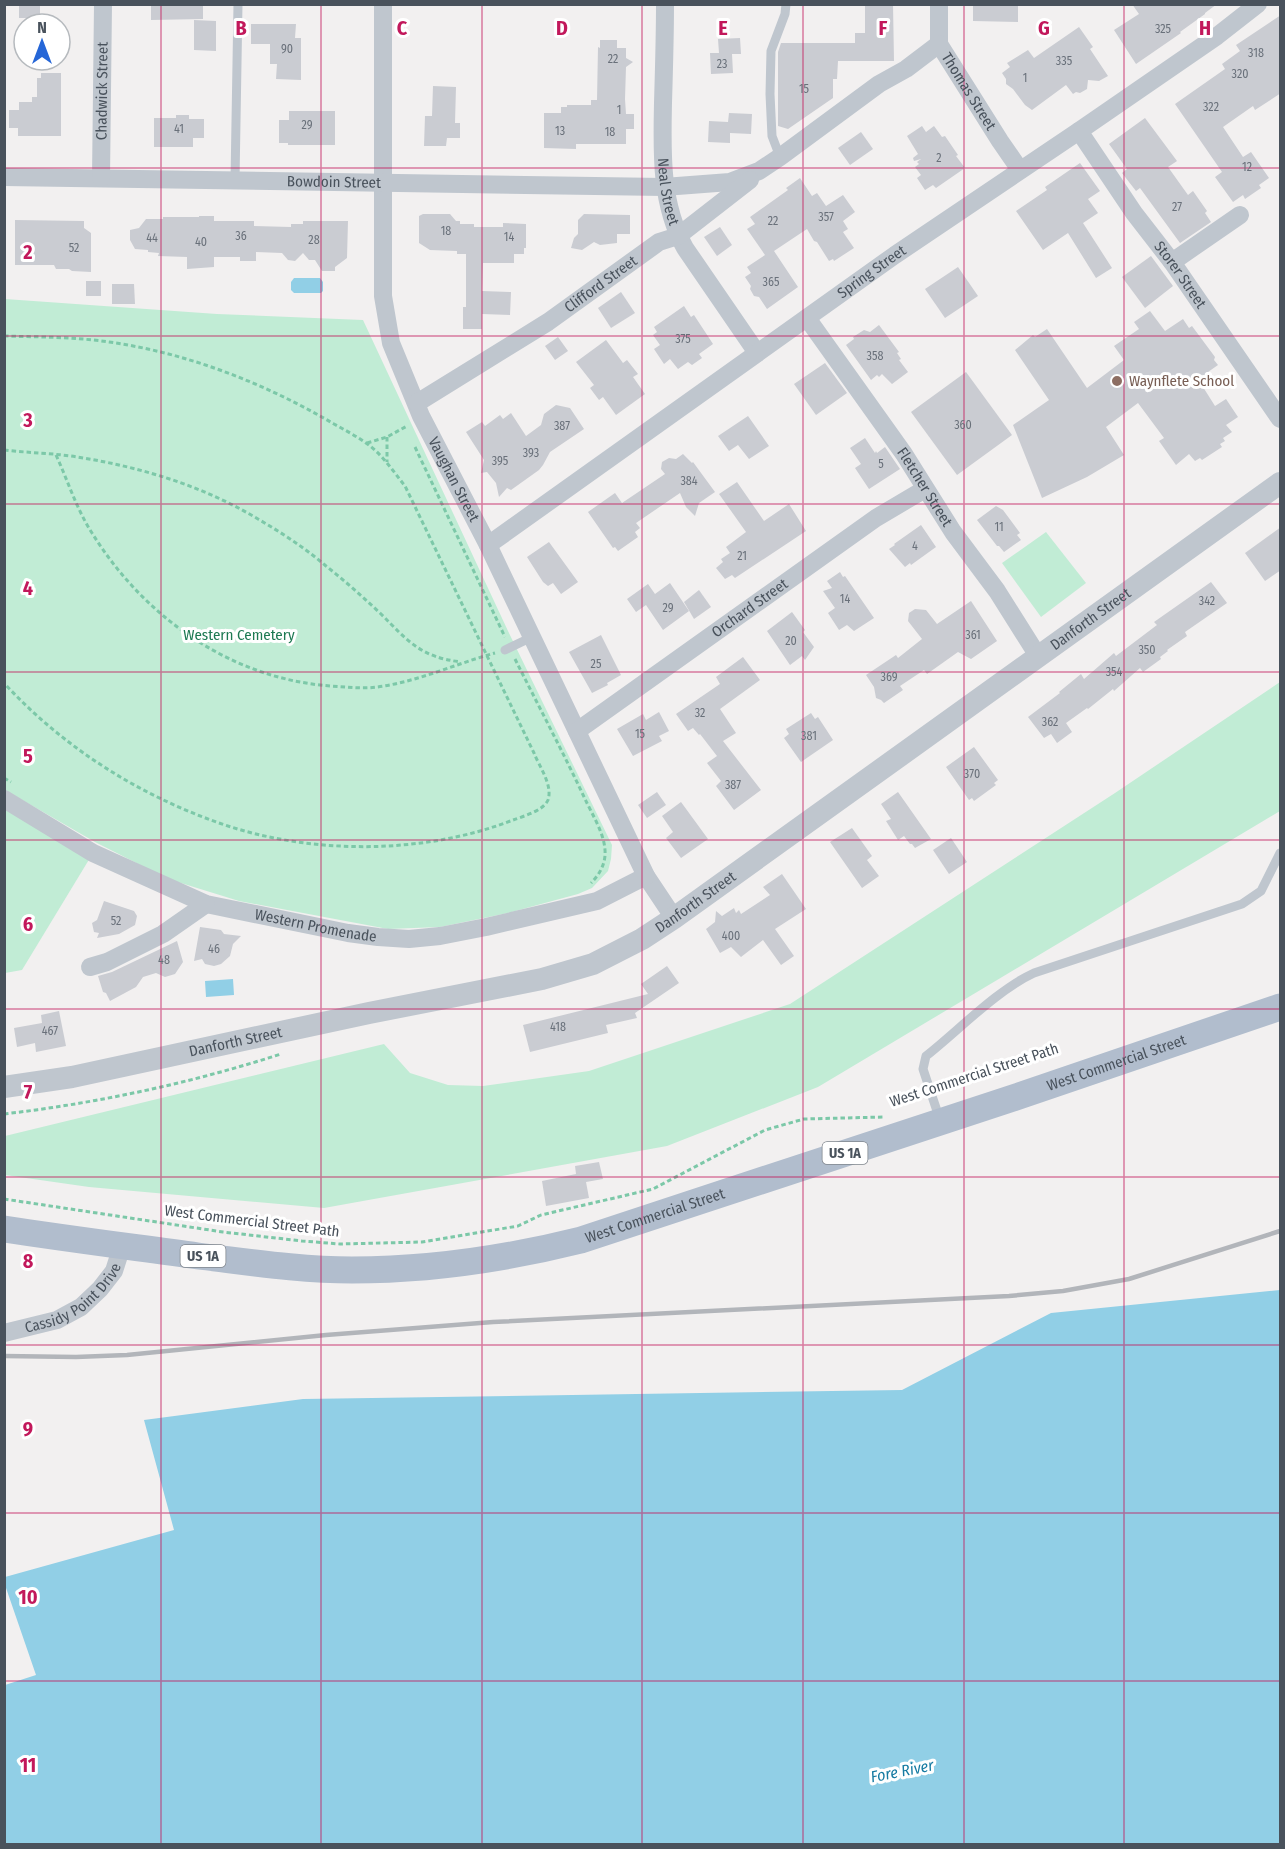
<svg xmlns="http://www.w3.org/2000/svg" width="1285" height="1849" font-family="'Fira Sans Condensed',sans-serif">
	<rect width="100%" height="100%" fill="#f2f0f0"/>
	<!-- green -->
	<g fill="#c1ecd5">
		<path d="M5,299l212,15 146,6 145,311 104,214 -1,14 -3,12 -16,17 -14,6 -70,19 -68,14 -52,2 -149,-28 -71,-22 -73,-37 -90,-52z"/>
		<path d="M1046,532l40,51 -45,34 -39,-54z"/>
		<path d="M1280,682v129l-462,276 -151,59 -343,62 -235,-21 -84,-12v-39l379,-92 26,29 38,12 35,1 106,-15 201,-67 325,-211z"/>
		<path d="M4,799l89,54 -71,117 -17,3z"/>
	</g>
	<!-- water -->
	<g fill="#91cfe6">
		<path d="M294,278h26l3,4v9l-2,2h-27l-3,-3v-8z"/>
		<path d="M233,979l1,16 -28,2 -1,-16z"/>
		<path d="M1280,1290v554h-1275v-159l31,-10 -31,-90v-8l169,-47 -30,-110 159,-21 599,-9 149,-77z"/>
	</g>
	<!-- building -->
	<g fill="#caccd2">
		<rect x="19" y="4" width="21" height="14"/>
		<path d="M151,4h52v15l-52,1z"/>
		<path d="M865,4h28l1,57h-56l-1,18h-4v19l-45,31 -10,-3v-74l3,-9h74v-10h10z"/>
		<path d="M973,4h45v18l-45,-1z"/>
		<path d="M1132,4h85l-12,9v1l-25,18 1,1 -45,31 -22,-34 25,-16z"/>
		<path d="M1281,15v78l-26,17 -2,-4 -30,21 20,30 8,-5 18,26 -10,7 2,3 -16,11 -2,-4 -10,7 -18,-25 7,-5 -47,-68 50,-35 -3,-5 18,-13 -4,-6z"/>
		<path d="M194,20l22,1v30l-22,-1z"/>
		<path d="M251,24h45l-1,14h6v42l-25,-1 1,-15h-7v-20h-19z"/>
		<path d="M1079,27l14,20 -3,2 18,27 -9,5 -11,-1 -1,9 -7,4 -4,-1 -3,2 -7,-9 -34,25 -7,-5 -12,-16 -7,-5v-5l-4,-6 8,-6 -3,-4 21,-13 6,8z"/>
		<path d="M740,38l1,16h-9l1,19 -22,1 -1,-21h9l-1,-14z"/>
		<path d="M600,40h17v8h9v10l7,4 -7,5 -1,32 1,15h8v15h-8v15h-50v5l-32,-1v-35h17v-6h6v-2h24v-5h6l1,-53 2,1z"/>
		<path d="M41,73h20v63h-43v-8h-9v-18h10v-8h13v-5h5v-19h4z"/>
		<path d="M433,86l23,1 -1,36h5v15h-13l-1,8h-22l1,-30h7z"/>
		<path d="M289,111h46v34h-47v-2h-9v-23h10z"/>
		<path d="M729,113l23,1 -1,20 -21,-1v10l-22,-1 1,-21 19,1z"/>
		<path d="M176,115h13v4h15v19h-11v9h-39v-29h22z"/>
		<path d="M1145,118l32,43 -9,6 20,28 5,-4 14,20 -2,2 6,9 -31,21 -40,-55 -4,3 -14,-18 5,-4 -18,-25z"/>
		<path d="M922,126l4,6 8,-6 8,11 3,-1 13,19 -2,1 9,12 -29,20 -3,-3 -8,5 -8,-12 4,-3 -6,-8 4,-3 -2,-2 4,-3 -7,2 -1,-3 5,-4 -11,-18z"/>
		<path d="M861,132l12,17 -23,16 -12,-17z"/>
		<path d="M1080,163l20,28 -12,8 10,14 -15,10 29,45 -16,10 -28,-45 -25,17 -27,-39 31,-21 -2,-3z"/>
		<path d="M800,178l12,18 5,-3 9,13 17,-11 12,17 -12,9 5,8 -5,3 11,16 -20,13 -1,-2 -4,2 -12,-19 -3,-1 -7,-12 -33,22 24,36 -31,22 -8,-12 -5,-1 -4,-7 1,-3 -6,-9 6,-4 -4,-6 18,-12 -18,-26 8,-5 -5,-7 38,-27 -2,-2z"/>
		<path d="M423,214h27l6,7h4v3h14v3h29v-4l23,1v24h-2v6h-10v9h-31l-1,28 29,1 -1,23 -28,-1v15h-19v-22h3v-53h-9v-3l-27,-1 -11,-7v-27z"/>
		<path d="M584,214l46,1v19h-13v9l-17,2 -6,-3 -12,8 -11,-2 3,-10 4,-4v-14z"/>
		<path d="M199,216h15v5h40v5l37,1v-3h12v-3h45l-1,37 -12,9v4h-13l-7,-11h-6l-6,-7 -8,8 -7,-1 -6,-7 -26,-1v9h-16v-4h-26v10l-27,2v-12l-29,-1 1,-3 -11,-1v-2l-13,-1 -5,-9v-10l9,-2 7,-9h17v-2h36z"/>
		<path d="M15,220l69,1v7l7,5v39l-19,-1 -3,-2h-13l-2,-4h-39z"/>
		<path d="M720,227l12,18 -15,11 -13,-19z"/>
		<path d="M1151,256l22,30 -28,22 -23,-31z"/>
		<path d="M958,267l20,29 -33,22 -20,-29z"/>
		<rect x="86" y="281" width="15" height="15"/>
		<path d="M112,284h22l1,20h-23z"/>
		<path d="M621,292l14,21 -24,15 -13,-20z"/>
		<path d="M684,306l7,11 3,-2 19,29 -14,10 3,4 -10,7 -4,-3 -10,7 -8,-10 -6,5 -10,-15 6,-4 -7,-10 4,-3 -3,-5z"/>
		<path d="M1150,311l15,20 18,-12 6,9 3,-2 23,31 -1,3 4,5 -10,7 1,5 -6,10 12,19 11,-7 12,18 -12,8 6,7 -9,6 2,3 -5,3 2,3 -20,13 -2,-2 -5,3 -6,-7 -13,11 -17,-24 5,-3 -26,-35 -32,24 18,28 -37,22 -45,21 -29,-73 36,-25 -34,-50 18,-15 2,2 12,-8 40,59 37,-28 -10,-14 25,-17 -5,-7z"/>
		<path d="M879,325l20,27 -2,1 4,6 -2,1 9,12 -16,12 -10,-10 -3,3 -2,-2 -6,5 -25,-35 8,-6 -1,-2 11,-7 6,2z"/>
		<path d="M558,337l10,14 -13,9 -10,-14z"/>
		<path d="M606,340l17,23 4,-3 11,14 -5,3 12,17 -29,21 -13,-18 -4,3 -9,-12 4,-3 -18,-23z"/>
		<path d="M825,363l22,30 -31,22 -22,-31z"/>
		<path d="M966,372l46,63 -55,40 -46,-63z"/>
		<path d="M556,405l14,3 14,21 -34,23 -7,13 -4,5 -28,20 -4,-2 -8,9 -3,-14 -9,-11 -6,1 3,-13 -18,-28 16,-10 3,4 15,-11 3,4 8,-6 15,23 15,-11 3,-11z"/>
		<path d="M748,416l21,30 -20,13 -11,-14 -9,6 -11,-15z"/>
		<path d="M865,438l10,15 1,-2 1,2 8,-6 15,22 -31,20 -14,-21 6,-4 -11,-16z"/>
		<path d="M683,454l9,9 1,-1 22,30 -16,11 -4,13 -9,-9 -6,-14 -44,30 4,5 -5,4 3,5 -20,14 -3,-4 -2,1 -25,-36 27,-19 7,10 43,-29 -4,-5 1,-7 7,-4 7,1z"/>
		<path d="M737,482l27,39 25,-17 17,27 -71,47 -3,-3 -7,4 -9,-11 7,-6 -2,-3 9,-6 -4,-6 20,-15 -27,-38z"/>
		<path d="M996,506l7,4 17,23 -3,2 4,5 -17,12 -5,-6h-2l-20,-26z"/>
		<path d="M921,525l15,22 -25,18 -1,-2 -5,4 -16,-18 6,-4 -1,-1z"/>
		<path d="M1281,527v43l-16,11 -20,-28z"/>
		<path d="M549,542l29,40 -17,12 -8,-11 -5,3 -5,-4 -16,-25z"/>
		<path d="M840,572l3,5 2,-1 29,42 -20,13 -7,-6 -8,5 -11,-17 7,-5 -12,-17 9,-3 -5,-7z"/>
		<path d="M1211,582l16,21 -42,29 2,4 -20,14 1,1 -8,6 1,2 -18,13 -3,-4 -26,23 -1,-2 -25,20 -1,-1 -21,15 6,9 -15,11 -6,-9 -7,4 -16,-21 32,-24 -1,-1 22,-18 3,5 30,-26 2,3 41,-31 -3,-3z"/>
		<path d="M670,583l19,28 -26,19 -17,-25 -10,7 -9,-13 21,-15 7,10z"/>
		<path d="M699,590l12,17 -17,12 -10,-17z"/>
		<path d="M971,601l26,40 -26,18 -13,-7 -31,22 -3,-4 -24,16 3,4 -19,13 -3,-3 -5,-2 -2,-11 -8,-12 30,-20 2,3 24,-19 -14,-18 1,-8 6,-4 11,1 11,14z"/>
		<path d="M792,612l13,18 -2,2 11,15 -9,13 -3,-4 -12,9 -23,-34z"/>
		<path d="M601,635l20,40 -14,8 1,2 -16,8 -23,-41z"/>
		<path d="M743,657l17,23 -40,29 16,24 -13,8 38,49 -27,20 -18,-24 5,-5 -14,-18 10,-7 -17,-22 -1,1 -6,-7 -5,3 -12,-17 44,-30 -4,-7z"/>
		<path d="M659,712l10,19 -10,5 3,5 -29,15 -16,-27 26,-15 3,6z"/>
		<path d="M811,713l4,6 3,-2 15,23 -32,22 -17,-24 5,-4 -3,-5z"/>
		<path d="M974,747l24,33 -4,3 2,2 -22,16 -2,-3 -3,2 -23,-33z"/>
		<path d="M657,792l9,13 -19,13 -9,-13z"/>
		<path d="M898,792l33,47 -16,9 -3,-4h-2l-6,-8 -6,4 -12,-19 5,-2 -10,-15z"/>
		<path d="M681,802l27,37 -27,19 -15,-20 7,-6 -11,-16z"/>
		<path d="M852,828l20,28 -5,4 12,16 -17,12 -32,-46z"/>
		<path d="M951,838l16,24 -18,12 -16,-24z"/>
		<path d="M782,874l24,35 -31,20 19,27 -13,9 -18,-25 -22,17 -10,-10 -11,6 -14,-24 9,-7 1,-11 6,5 12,-8 2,5 3,-3 2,4 29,-19 -7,-8z"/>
		<path d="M104,901l30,10 3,5 -2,9 -16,9 -22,4 2,-5 -5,-1 -2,-9 5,-3z"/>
		<path d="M200,927l21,3 3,4 17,2 -8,8 -3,12 -9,8 -7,2 -9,-2 -3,-5 -8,2z"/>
		<path d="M177,941l6,21 -8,12 -10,3 -9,-4 -13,4 -7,10 -26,14 -4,-8 -3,-1 -5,-16 14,-4z"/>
		<path d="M667,966l12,17 -44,30 2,5 -31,7 2,8 -78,19 -7,-27 125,-31 -7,-10z"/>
		<path d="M59,1011l7,35 -30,6 -1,-9 -18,4 -3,-19 28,-5 -1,-8z"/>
		<path d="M599,1162l4,17 -17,3 3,16 -43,8 -4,-25 34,-7 -1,-8z"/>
	</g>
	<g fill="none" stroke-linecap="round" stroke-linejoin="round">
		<!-- path -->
		<g stroke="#7cc8a8" stroke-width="3" stroke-dasharray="4.5 3" stroke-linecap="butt">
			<path d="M4,336c35,1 71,1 105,6 79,11 157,42 225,82 11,6 22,12 32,19 16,11 27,28 39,43l129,267c5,13 19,32 14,47 -5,11 -24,16 -35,20 -90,35 -203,35 -294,3 -82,-29 -156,-76 -215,-140"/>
			<path d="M387,437v25"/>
			<path d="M367,443l20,-6 20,-11"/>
			<path d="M415,447l90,190"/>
			<path d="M4,450c25,3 49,3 73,7 64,10 126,29 181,62 24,14 47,29 68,47 19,15 37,31 55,48 27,27 39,43 80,48"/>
			<path d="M56,455c12,26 20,53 36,78 52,84 139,146 239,153 16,1 31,3 46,1 40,-5 78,-23 118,-34"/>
			<path d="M515,659c23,46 48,93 70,140 7,15 19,34 20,51 1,13 -5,24 -14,33"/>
			<path d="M4,778l7,4"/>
			<path d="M4,1114c94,-11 187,-31 277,-60"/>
			<path d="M4,1199l219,33 79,9 38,3 82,-2 96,-16 23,-11 112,-26 112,-59 39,-11 79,-2"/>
		</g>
		<!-- service -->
		<g stroke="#bfc6ce" stroke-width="9">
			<path d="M780,157l-8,-21 -2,-42 1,-43 14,-37 1,-10"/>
			<path d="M235,180l3,-176"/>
			<path d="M505,650l27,-13"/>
			<path d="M940,1120l-17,-51 3,-13c33,-26 71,-66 108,-83l208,-69 19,-13 19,-38"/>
		</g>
		<!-- minor -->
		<g stroke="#bfc6ce" stroke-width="18">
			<path id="s1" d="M383,4v292l8,47 30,73 67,129 158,331 28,42"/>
			<path id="s2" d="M665,4c0,33 -1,66 -2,99 -1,49 -3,100 22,145l72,105"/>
			<path id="s3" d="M939,4v40l61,97 20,29"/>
			<path id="s4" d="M1079,131l55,82 38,49 108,157"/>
			<path id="s5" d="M4,177l660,10 66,-5 29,-11 21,-14 99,-73 27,-15 33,-25"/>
			<path id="s6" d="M101,178l2,-174"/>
			<path d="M1172,262l68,-47"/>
			<path id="s7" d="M807,318l97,136 49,78 44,59 41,65"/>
			<path id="s8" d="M417,403l131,-81 111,-80 19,-6 72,-56"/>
			<path id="s9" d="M488,545l407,-290 184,-124 138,-95 41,-32"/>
			<path id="s10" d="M577,731l299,-213 49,-29"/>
			<path id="s11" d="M4,799l89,54 113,51 142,29 30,4 31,2 31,-3 46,-9 111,-26 49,-25"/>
			<path d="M90,967l17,-5 56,-28 43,-30"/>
			<path id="s12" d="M4,1333l53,-13 24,-13 19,-18 14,-18 8,-25"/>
		</g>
		<!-- tertiary -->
		<path stroke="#bfc6ce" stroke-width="22" id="s13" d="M4,1087l68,-10 297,-64 173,-34 51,-15 49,-25 32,-21 606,-435"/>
		<!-- primary -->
		<path stroke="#b1bdcd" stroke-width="27" id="s14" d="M4,1229c65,10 129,18 194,27 51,6 103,14 154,14 79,0 153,-11 229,-30l438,-144 261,-89"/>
		<!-- rail -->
		<path stroke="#b2b5ba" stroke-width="4.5" d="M4,1356l72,1 51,-2 199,-20 167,-13 516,-26 54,-5 66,-12 151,-48"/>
	</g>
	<!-- grid -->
	<path fill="none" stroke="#c2185b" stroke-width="1.5" stroke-opacity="0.55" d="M161,4v1840M321,4v1840M482,4v1840M642,4v1840M803,4v1840M964,4v1840M1124,4v1840M4,168h1276M4,336h1276M4,504h1276M4,672h1276M4,840h1276M4,1009h1276M4,1177h1276M4,1345h1276M4,1513h1276M4,1681h1276"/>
	<!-- markers -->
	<circle fill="#8d6e63" stroke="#fff" stroke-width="2" cx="1117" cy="381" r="6"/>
	<g text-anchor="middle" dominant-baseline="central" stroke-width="6" stroke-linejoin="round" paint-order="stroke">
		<!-- number labels -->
		<g font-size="12" fill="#69707a">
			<text x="1163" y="29">325</text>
			<text x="287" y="49">90</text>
			<text x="1256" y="53">318</text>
			<text x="613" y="59">22</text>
			<text x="1064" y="61">335</text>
			<text x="722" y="64">23</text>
			<text x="1240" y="74">320</text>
			<text x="1025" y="78">1</text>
			<text x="804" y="89">15</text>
			<text x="1211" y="107">322</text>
			<text x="619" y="110">1</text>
			<text x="307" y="125">29</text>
			<text x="179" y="129">41</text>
			<text x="560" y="131">13</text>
			<text x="610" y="132">18</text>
			<text x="939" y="158">2</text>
			<text x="1247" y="167">12</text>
			<text x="1177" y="207">27</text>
			<text x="826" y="217">357</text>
			<text x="773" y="221">22</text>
			<text x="446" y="231">18</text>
			<text x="241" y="236">36</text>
			<text x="509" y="237">14</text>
			<text x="152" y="238">44</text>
			<text x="314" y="240">28</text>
			<text x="201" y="242">40</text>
			<text x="74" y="248">52</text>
			<text x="771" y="282">365</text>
			<text x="683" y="339">375</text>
			<text x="875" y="356">358</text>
			<text x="963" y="425">360</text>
			<text x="562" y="426">387</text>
			<text x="531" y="453">393</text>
			<text x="500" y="461">395</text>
			<text x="881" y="464">5</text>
			<text x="689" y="481">384</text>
			<text x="999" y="527">11</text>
			<text x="915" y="546">4</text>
			<text x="742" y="556">21</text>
			<text x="845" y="599">14</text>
			<text x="1207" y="601">342</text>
			<text x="668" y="608">29</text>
			<text x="973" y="635">361</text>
			<text x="791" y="641">20</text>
			<text x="1147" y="650">350</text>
			<text x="596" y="664">25</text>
			<text x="1114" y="672">354</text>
			<text x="889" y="677">369</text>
			<text x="700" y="713">32</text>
			<text x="1050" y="722">362</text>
			<text x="640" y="734">15</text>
			<text x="809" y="736">381</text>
			<text x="972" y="774">370</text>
			<text x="733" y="785">387</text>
			<text x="116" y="921">52</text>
			<text x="731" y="936">400</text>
			<text x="214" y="949">46</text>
			<text x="164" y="960">48</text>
			<text x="558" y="1027">418</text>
			<text x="50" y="1031">467</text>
		</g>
		<!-- shield labels -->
		<g fill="#fff" stroke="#80868d" stroke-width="1.5">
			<rect x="822.5" y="1142" width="45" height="22" rx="4.5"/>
			<rect x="180.5" y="1245" width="45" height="22" rx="4.5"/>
		</g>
		<g font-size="14" font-weight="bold" fill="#49525c">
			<text x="845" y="1153">US 1A</text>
			<text x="203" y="1256">US 1A</text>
		</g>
		<!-- street labels -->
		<g font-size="15" fill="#49525c" stroke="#fff">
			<text stroke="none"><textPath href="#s6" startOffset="87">Chadwick Street</textPath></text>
			<text stroke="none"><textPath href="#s3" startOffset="96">Thomas Street</textPath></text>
			<text stroke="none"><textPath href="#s5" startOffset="330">Bowdoin Street</textPath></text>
			<text stroke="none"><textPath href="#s2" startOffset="188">Neal Street</textPath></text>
			<text stroke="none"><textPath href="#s9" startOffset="471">Spring Street</textPath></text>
			<text stroke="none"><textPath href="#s4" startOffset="176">Storer Street</textPath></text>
			<text stroke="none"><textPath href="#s8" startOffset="219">Clifford Street</textPath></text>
			<text stroke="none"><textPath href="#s1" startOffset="490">Vaughan Street</textPath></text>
			<text stroke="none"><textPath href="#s7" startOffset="206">Fletcher Street</textPath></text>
			<text stroke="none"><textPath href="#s10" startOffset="212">Orchard Street</textPath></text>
			<text stroke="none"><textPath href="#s13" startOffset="1208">Danforth Street</textPath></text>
			<text stroke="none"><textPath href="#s13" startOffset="722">Danforth Street</textPath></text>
			<text stroke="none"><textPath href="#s11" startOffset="340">Western Promenade</textPath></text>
			<text stroke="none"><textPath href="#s13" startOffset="236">Danforth Street</textPath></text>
			<text stroke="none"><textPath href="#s14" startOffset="1146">West Commercial Street</textPath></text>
			<text transform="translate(974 1075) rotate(-18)">West Commercial Street Path</text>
			<text stroke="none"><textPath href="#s14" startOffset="660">West Commercial Street</textPath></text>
			<text transform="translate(252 1221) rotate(7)">West Commercial Street Path</text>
			<text stroke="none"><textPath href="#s12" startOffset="80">Cassidy Point Drive</textPath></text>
		</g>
		<!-- education labels -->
		<g font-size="15" fill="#785e54" stroke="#fff" text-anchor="start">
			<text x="1129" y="381">Waynflete School</text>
		</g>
		<!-- park labels -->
		<g font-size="15" fill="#1d7952" stroke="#fff">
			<text x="239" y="635">Western Cemetery</text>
		</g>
		<!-- water labels -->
		<g font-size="16" font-style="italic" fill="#167ba2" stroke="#fff">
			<text transform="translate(902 1771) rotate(-11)">Fore River</text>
		</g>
	</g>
	<g font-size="20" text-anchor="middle" font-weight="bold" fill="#c2185b" stroke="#fff" stroke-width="6" stroke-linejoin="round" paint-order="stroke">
		<text x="241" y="35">B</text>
		<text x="402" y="35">C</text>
		<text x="562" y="35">D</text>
		<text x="723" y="35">E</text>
		<text x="883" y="35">F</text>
		<text x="1044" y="35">G</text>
		<text x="1205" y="35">H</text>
		<text x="28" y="259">2</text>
		<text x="28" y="427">3</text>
		<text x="28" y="595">4</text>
		<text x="28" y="763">5</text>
		<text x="28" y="931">6</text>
		<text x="28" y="1099">7</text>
		<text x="28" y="1268">8</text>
		<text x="28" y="1436">9</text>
		<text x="28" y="1604">10</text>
		<text x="28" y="1772">11</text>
	</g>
	<!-- border -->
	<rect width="1285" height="1849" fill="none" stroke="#49525c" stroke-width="12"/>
	<!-- north arrow -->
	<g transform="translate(42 42)"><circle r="28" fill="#ffffff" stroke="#b6babe" stroke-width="1.5"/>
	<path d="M0-4.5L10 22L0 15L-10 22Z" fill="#2566d7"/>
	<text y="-9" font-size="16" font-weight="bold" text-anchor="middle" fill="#49525c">N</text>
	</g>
</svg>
